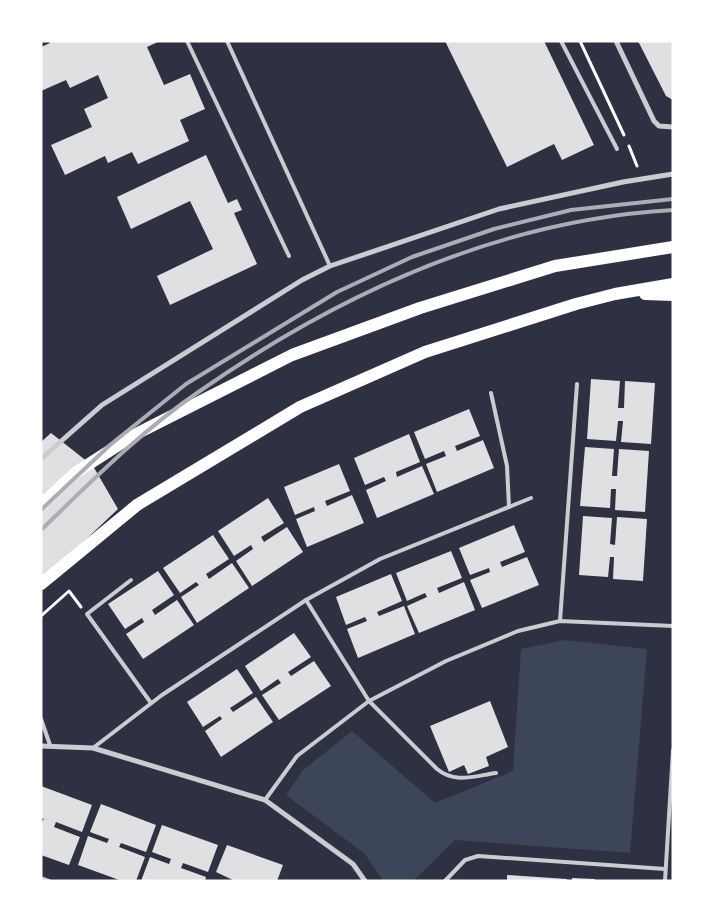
<svg xmlns="http://www.w3.org/2000/svg" width="714" height="922" font-family="'PT Serif',serif">
	<rect width="100%" height="100%" fill="#2d3142"/>
	<!-- green -->
	<path fill="#3c4559" d="M565,640l82,9 -17,204 -175,-13 -42,41h-30l-18,-27 -79,-59 17,-25 49,-39 83,72 78,-32 8,-122z"/>
	<!-- building -->
	<g fill="#e0e0e3">
		<path d="M49,41h111l-13,6 17,38 26,-11 15,35 -25,11 9,21 -51,23 -6,-12 -24,11 -3,-7 -40,19 -14,-30 41,-18 -8,-18 24,-11 -10,-23 -28,13 -4,-8 -25,11v-44l9,-4z"/>
		<path d="M445,41h99l50,104 -32,15 -8,-16 -47,23z"/>
		<path d="M638,41h35v59l-7,-4z"/>
		<path d="M206,155l22,48 9,-4 5,11 -8,3 23,51 -87,41 -13,-29 56,-27 -23,-48 -59,28 -14,-32z"/>
		<path d="M591,379l29,2 -2,27h6l1,-27 30,2 -4,61 -30,-2 2,-21h-5l-2,20 -29,-2z"/>
		<path d="M469,409l11,27 -25,10 2,5 26,-11 11,28 -57,24 -11,-28 20,-8 -2,-5 -19,8 -11,-27z"/>
		<path d="M51,433l42,33 25,43 -77,73v-140z"/>
		<path d="M409,434l11,28 -24,10 1,5 25,-11 12,28 -57,24 -11,-28 20,-9 -2,-4 -19,8 -11,-27z"/>
		<path d="M585,447l29,2 -2,27h5l2,-27 30,2 -4,61 -30,-2 1,-21h-5l-1,19 -30,-2z"/>
		<path d="M339,464l11,27 -25,10 2,5 25,-11 12,28 -57,24 -11,-28 19,-8 -1,-4 -19,8 -11,-28z"/>
		<path d="M268,498l16,25 -23,14 3,5 23,-15 16,25 -51,34 -16,-25 17,-12 -2,-4 -17,11 -16,-25z"/>
		<path d="M583,516l29,2 -2,26 5,1 2,-28 30,2 -4,62 -30,-2 1,-22h-4l-2,20 -29,-2z"/>
		<path d="M514,525l11,27 -25,10 2,5 25,-10 12,28 -57,23 -12,-28 20,-8 -1,-4 -19,7 -11,-27z"/>
		<path d="M213,535l16,24 -23,15 3,5 23,-16 17,25 -52,35 -16,-26 18,-12 -3,-3 -16,11 -17,-25z"/>
		<path d="M451,551l11,27 -25,10 2,5 25,-11 11,28 -56,23 -12,-27 20,-9 -2,-4 -18,8 -11,-28z"/>
		<path d="M158,571l16,24 -22,15 3,5 22,-15 17,25 -51,34 -17,-25 18,-12 -2,-4 -17,11 -17,-25z"/>
		<path d="M391,574l11,27 -25,11 2,4 25,-10 11,28 -57,24 -11,-29 20,-8 -2,-4 -19,8 -10,-28z"/>
		<path d="M294,633l17,24 -23,15 3,4 23,-15 17,25 -52,34 -17,-25 19,-12 -3,-4 -17,12 -16,-25z"/>
		<path d="M237,669l16,24 -23,15 3,4 23,-15 17,25 -52,35 -16,-26 17,-12 -2,-3 -17,11 -16,-25z"/>
		<path d="M490,701l18,46 -22,10 3,9 -21,8 -4,-9 -15,7 -19,-46z"/>
		<path d="M41,786l51,19 -10,27 -26,-10 -2,5 26,10 -11,28 -28,-10v-32l3,-4 -3,-1z"/>
		<path d="M101,804l55,21 -10,27 -25,-9 -2,4 26,10 -9,24h-14l-44,-16 10,-29 19,7 2,-4 -19,-7z"/>
		<path d="M162,825l56,20 -10,27 -25,-9 -2,5 25,9 -1,4h-64l9,-24 19,7 2,-5 -19,-7z"/>
		<path d="M227,845l56,20 -6,16h-42l-19,-9z"/>
		<path d="M507,875l60,4v2h-60z"/>
		<path d="M572,878l23,1v2h-23z"/>
	</g>
	<g fill="none" stroke-linecap="round" stroke-linejoin="round">
		<!-- path -->
		<g stroke="#fff" stroke-width="3">
			<path d="M580,41l44,94"/>
			<path d="M629,146l8,20"/>
			<path d="M41,616l28,-25 12,16"/>
		</g>
		<!-- service -->
		<g stroke="#caccd0" stroke-width="4">
			<path d="M187,41l102,215"/>
			<path d="M227,41l103,225"/>
			<path d="M561,41l56,108"/>
			<path d="M491,393l16,73 2,41"/>
			<path d="M131,580l-44,34 64,89"/>
			<path d="M306,600l63,101 68,68c18,15 37,7 59,4"/>
			<path d="M560,621l17,-237"/>
			<path d="M41,719l9,26"/>
			<path d="M93,748l69,-53 144,-95 74,-41 151,-61"/>
			<path d="M265,800l32,-44 72,-55 77,-40 72,-30 42,-10 113,5"/>
			<path d="M41,878l8,3"/>
			<path d="M445,881l20,-21 13,-4 187,13"/>
			<path d="M665,881l8,-131"/>
		</g>
		<!-- minor -->
		<g stroke="#caccd0" stroke-width="5">
			<path d="M616,41l38,80 5,5 14,1"/>
			<path d="M41,459l61,-54 200,-125 28,-14 169,-57 124,-27 50,-8"/>
			<path d="M41,746l52,2 172,52 88,64 12,17"/>
		</g>
		<!-- primary -->
		<g stroke="#fff" stroke-width="12">
			<path d="M645,294l28,1"/>
			<path d="M41,505l34,-32 59,-38 158,-80 128,-47 135,-42 118,-19"/>
			<path d="M41,584l96,-79 163,-98 125,-55 151,-48 39,-10 58,-10"/>
		</g>
		<!-- rail -->
		<g stroke="#abadb3" stroke-width="4">
			<path d="M41,510l69,-65 76,-61 151,-92 75,-35 82,-28 77,-19 102,-11"/>
			<path d="M41,530c50,-48 99,-98 156,-137 141,-99 302,-173 476,-183"/>
		</g>
	</g>
	<!-- border -->
	<rect width="714" height="922" fill="none" stroke="#ffffff" stroke-width="85"/>
</svg>
